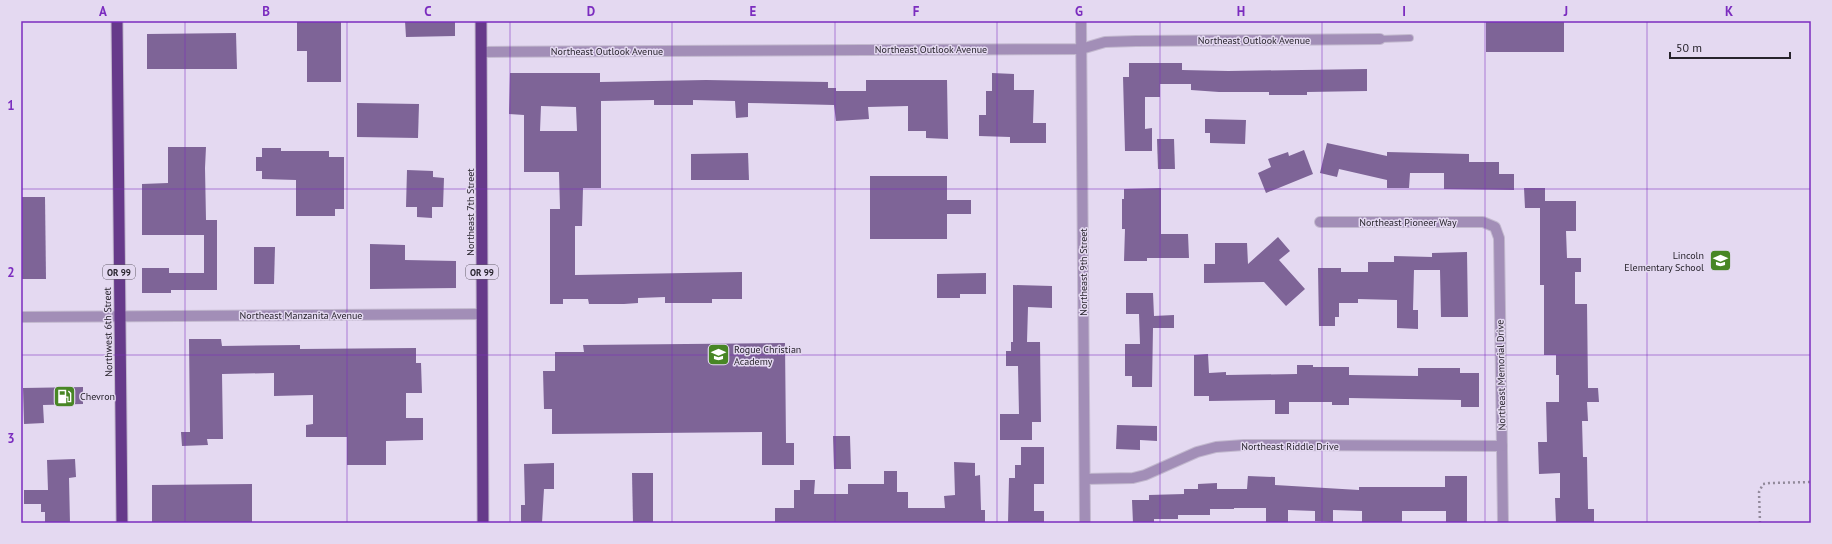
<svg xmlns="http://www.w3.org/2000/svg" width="1832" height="544" font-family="'PT Sans',sans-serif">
	<rect width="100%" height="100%" fill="#e4d9f1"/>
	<!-- building -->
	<g fill="#7e6497" fill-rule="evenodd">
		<path d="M297,21h44v61h-34v-31h-10z"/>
		<path d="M405,21h50v15l-49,1z"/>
		<rect x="1486" y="21" width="78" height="31"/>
		<path d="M236,33l1,36h-90v-35z"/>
		<path d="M1129,63h53v7l46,1 139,-2v22l-60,1v3h-38v-3h-50l-28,-2v-6h-31v13h-15v32l7,-1v23h-27l-2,-74h6z"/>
		<path d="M510,73h90v9l106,-2 122,2v6h8v3h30v-11h81l1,59 -22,-1v-7h-18v-25l-40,1 1,12 -33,2 -2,-16 -86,-2v14l-12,1 -1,-17 -42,-1v5h-39v-5l-53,1v87h-18l-1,38h-7v49l167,-3v27h-30v4h-47v-6l-27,1v5l-14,1h-35l-1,-5h-25v5h-13v-95h10l-1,-37h-35v-57l-15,-1zM541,106l35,1 1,24h-37z"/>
		<path d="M992,73l22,1v16h20l-1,33h13v20h-36v-6l-31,-1v-21h7v-24h6z"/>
		<path d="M357,103l62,1 -1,34 -61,-1z"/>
		<path d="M1205,119l41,1 -1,24 -35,-1v-10h-5z"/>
		<path d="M1157,139h17l1,30h-17z"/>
		<path d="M1327,143l60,13v-4l82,2v8h30v12h15v16l-70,-1v-16h-34l-1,15h-22v-8l-48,-11 -2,8 -17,-4z"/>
		<path d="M168,147h38l-1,21 1,52h11v70h-46v3h-29v-25h27v5h35v-38h-62v-51l26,-1z"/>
		<path d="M262,148h19v3h48v6h15v52h-9v7h-39v-36l-34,-1v-8h-6v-14h6z"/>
		<path d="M1304,150l9,24 -47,19 -8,-20 13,-6 -3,-8 20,-7 1,4z"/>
		<path d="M748,153l1,27h-58v-26z"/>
		<path d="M407,170l26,1v6l11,1 -1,29h-11v11l-15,-1v-10h-11z"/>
		<path d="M870,176h77v24h24v14h-24v25h-77z"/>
		<path d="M1161,188v46h27l1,24h-42v3h-23l1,-32h-3v-30h2v-10z"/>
		<path d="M1524,188h21v13h31v30h-10l1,27h14v14h-6v32h12l1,84h10l1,14h-12l1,19h-6l1,36h4l1,52h6v14h-38l-1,-25h5v-25l-21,1 -1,-32h9l-1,-40h13v-27h-3v-20h-12v-70h-4v-77h-15z"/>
		<path d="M21,197h24l1,82h-25z"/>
		<path d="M1278,237l12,14 -11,9 26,29 -19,17 -22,-24 -60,1v-19h11v-21h32l1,21z"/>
		<path d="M370,244l35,1v15l51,1v27l-86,1z"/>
		<path d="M254,247h21l-1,37h-20z"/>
		<path d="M1467,252l1,65h-27l-1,-47h-26l-1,40h5v19l-21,-1v-28l-39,-1v4h-19v14h-4v9h-16l-1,-58h23v4h27v-10h26v-6l38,1v-4z"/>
		<path d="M986,273v21h-26v4h-23v-24z"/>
		<path d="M1013,285l39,1v22l-24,-1 -1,35h13l1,80h-9v18h-32v-26h19l-1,-48h-12v-15h5v-9h2z"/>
		<path d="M1126,293h27l1,23 20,-1v13h-21l-1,59h-20v-11h-7v-32h15l-1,-30h-13z"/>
		<path d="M189,339h32l1,7 78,-1v4l116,-1v15h5l1,30h-16v25h17v22l-37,1v24h-39v-28h-41v-12l7,-1v-29l-39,1v-23l-52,1 1,65h-16l1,6 -26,1 -1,-14h9z"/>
		<path d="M785,343l1,100h8v22h-32v-33l-210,2v-25h-8l-1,-38h12v-19h29l-1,-7z"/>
		<path d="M1208,354l1,19 17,-1v3l71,-1v-9h16v2h36v8l69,1v-8h42v5h19v34h-18v-7l-112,-2v7h-17v-3h-43v12h-14v-14l-66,1v-5h-15v-41z"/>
		<path d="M83,387v17l-40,1 1,18 -20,1 -1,-36z"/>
		<path d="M1117,425l40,1v15l-17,-1v10l-24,-1z"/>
		<path d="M833,436h17l1,33h-17z"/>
		<path d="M1021,447h23v37h-10v27h10v12h-36l1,-45h6v-13h6z"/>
		<path d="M75,459l1,18 -7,1 1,45h-25v-11h-4v-8h-17v-14h24l-1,-30z"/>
		<path d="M954,462l21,1v13l5,-1 1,35h4v13h-210v-15h19v-18h6v-10h15l-1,14h34v-10h36v-13h13v21h11v16h37l-1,-12 11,-1z"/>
		<path d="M554,463v26h-10l-2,34h-21v-18h4l-1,-41z"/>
		<path d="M632,473h21v50h-20z"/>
		<path d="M1248,476l27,1v8l84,5v-3h86v-11h22v47h-21v-12h-44v11h-40v-11l-29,-1v12l-18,-1v-10l-27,-1v13h-22v-15h-32v1h-24v6h-32v4h-24v4h-21l-1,-23h17v-5l35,-1v-5h14v-5l19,-1v6h30z"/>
		<path d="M252,484v39h-100v-38z"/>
	</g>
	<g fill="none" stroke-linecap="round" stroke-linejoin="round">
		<defs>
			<path id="service" d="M1380,39l30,-1"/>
			<g id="minor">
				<path d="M481,52l600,-3 24,-7 31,-1 244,-2"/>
				<path d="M1320,222h163l12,5 4,11 4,285"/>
				<path d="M21,317l461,-3"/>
				<path d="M1085,479l48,-1 12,-3 52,-23 19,-5 28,-2 258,1"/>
			</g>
			<path id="tertiary" d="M1081,21l4,502"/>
			<g id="trunk">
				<path d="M117,21l5,502"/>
				<path d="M481,21l2,502"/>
			</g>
		</defs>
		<!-- service casing -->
		<use href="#service" stroke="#c2b8ce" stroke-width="8"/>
		<!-- minor casing -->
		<use href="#minor" stroke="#c2b8ce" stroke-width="12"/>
		<!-- tertiary casing -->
		<use href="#tertiary" stroke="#c2b8ce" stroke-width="12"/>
		<!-- trunk casing -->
		<use href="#trunk" stroke="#c2b8ce" stroke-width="13"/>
		<!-- path -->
		<path stroke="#928a9b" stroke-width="2.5" stroke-dasharray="2 3" stroke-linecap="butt" d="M1760,523l-1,-31 4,-8 7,-1 41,-1"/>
		<!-- service -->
		<use href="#service" stroke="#a28eb7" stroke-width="6"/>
		<!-- minor -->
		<use href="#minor" stroke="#a28eb7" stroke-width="10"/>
		<!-- tertiary -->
		<use href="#tertiary" stroke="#a28eb7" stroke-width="10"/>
		<!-- trunk -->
		<use href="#trunk" stroke="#663a8a" stroke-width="11"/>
	</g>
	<!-- grid -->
	<path fill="none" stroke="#7b2cbf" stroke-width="1" stroke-opacity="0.55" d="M185,21v502M347,21v502M510,21v502M672,21v502M835,21v502M997,21v502M1160,21v502M1322,21v502M1485,21v502M1647,21v502M21,189h1790M21,355h1790"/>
	<!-- icons -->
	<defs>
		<symbol id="school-square" viewBox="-11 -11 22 22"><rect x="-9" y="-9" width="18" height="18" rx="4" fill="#488625" stroke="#e4d9f1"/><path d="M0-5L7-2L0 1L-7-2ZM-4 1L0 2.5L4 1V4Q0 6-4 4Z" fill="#fff"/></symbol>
		<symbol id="fuel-square" viewBox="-11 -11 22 22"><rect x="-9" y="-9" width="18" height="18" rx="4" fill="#488625" stroke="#e4d9f1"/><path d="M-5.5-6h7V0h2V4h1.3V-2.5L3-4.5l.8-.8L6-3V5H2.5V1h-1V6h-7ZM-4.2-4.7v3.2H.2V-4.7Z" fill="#fff"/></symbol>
	</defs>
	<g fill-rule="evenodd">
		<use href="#school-square" x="1708" y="248" width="25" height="25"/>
		<use href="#school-square" x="706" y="342" width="25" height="25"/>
		<use href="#fuel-square" x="52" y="384" width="25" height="25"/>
	</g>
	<g text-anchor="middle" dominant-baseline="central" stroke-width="3" stroke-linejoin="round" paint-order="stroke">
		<!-- shield labels -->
		<g fill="#e4d9f1" stroke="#605a67" stroke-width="1">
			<rect x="103" y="265" width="32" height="14" rx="3"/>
			<rect x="466" y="265" width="32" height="14" rx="3"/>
		</g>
		<g font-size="9" font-weight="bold" fill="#27232c">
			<text x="119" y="272">OR 99</text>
			<text x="482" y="272">OR 99</text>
		</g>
		<!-- street labels -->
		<g font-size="10" fill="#27232c" stroke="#e4d9f1">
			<text x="1254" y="40">Northeast Outlook Avenue</text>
			<text x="931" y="49">Northeast Outlook Avenue</text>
			<text x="607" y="51">Northeast Outlook Avenue</text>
			<text transform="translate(470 212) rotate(-90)">Northeast 7th Street</text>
			<text x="1408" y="222">Northeast Pioneer Way</text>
			<text transform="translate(1083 272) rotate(-90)">Northeast 9th Street</text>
			<text x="301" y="315">Northeast Manzanita Avenue</text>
			<text transform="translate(108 332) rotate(-91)">Northwest 6th Street</text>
			<text transform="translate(1501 375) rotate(-91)">Northeast Memorial Drive</text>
			<text x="1290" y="446">Northeast Riddle Drive</text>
		</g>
		<!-- poi labels -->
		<g font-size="10" fill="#27232c" stroke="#e4d9f1" text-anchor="start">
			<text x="1704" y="255" text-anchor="end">Lincoln<tspan x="1704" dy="12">Elementary School</tspan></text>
			<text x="734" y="349">Rogue Christian<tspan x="734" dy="12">Academy</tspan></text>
			<text x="80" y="396">Chevron</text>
		</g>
	</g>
	<!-- border -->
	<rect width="1832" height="544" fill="none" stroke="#e4d9f1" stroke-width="44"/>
	<!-- scale -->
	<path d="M1670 52v6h120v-6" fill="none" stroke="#27232c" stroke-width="2"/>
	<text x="1676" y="52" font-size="12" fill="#27232c" stroke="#e4d9f1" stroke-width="3" paint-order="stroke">50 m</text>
	<rect x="22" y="22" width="1788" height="500" fill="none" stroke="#7b2cbf" stroke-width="1.5"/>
	<g font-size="13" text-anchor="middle" font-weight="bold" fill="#7b2cbf">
		<text x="103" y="16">A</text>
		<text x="266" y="16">B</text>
		<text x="428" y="16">C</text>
		<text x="591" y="16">D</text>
		<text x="753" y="16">E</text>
		<text x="916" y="16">F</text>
		<text x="1079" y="16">G</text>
		<text x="1241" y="16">H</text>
		<text x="1404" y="16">I</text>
		<text x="1566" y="16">J</text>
		<text x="1729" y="16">K</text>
		<text x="11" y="110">1</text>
		<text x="11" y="277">2</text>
		<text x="11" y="443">3</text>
	</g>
</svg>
